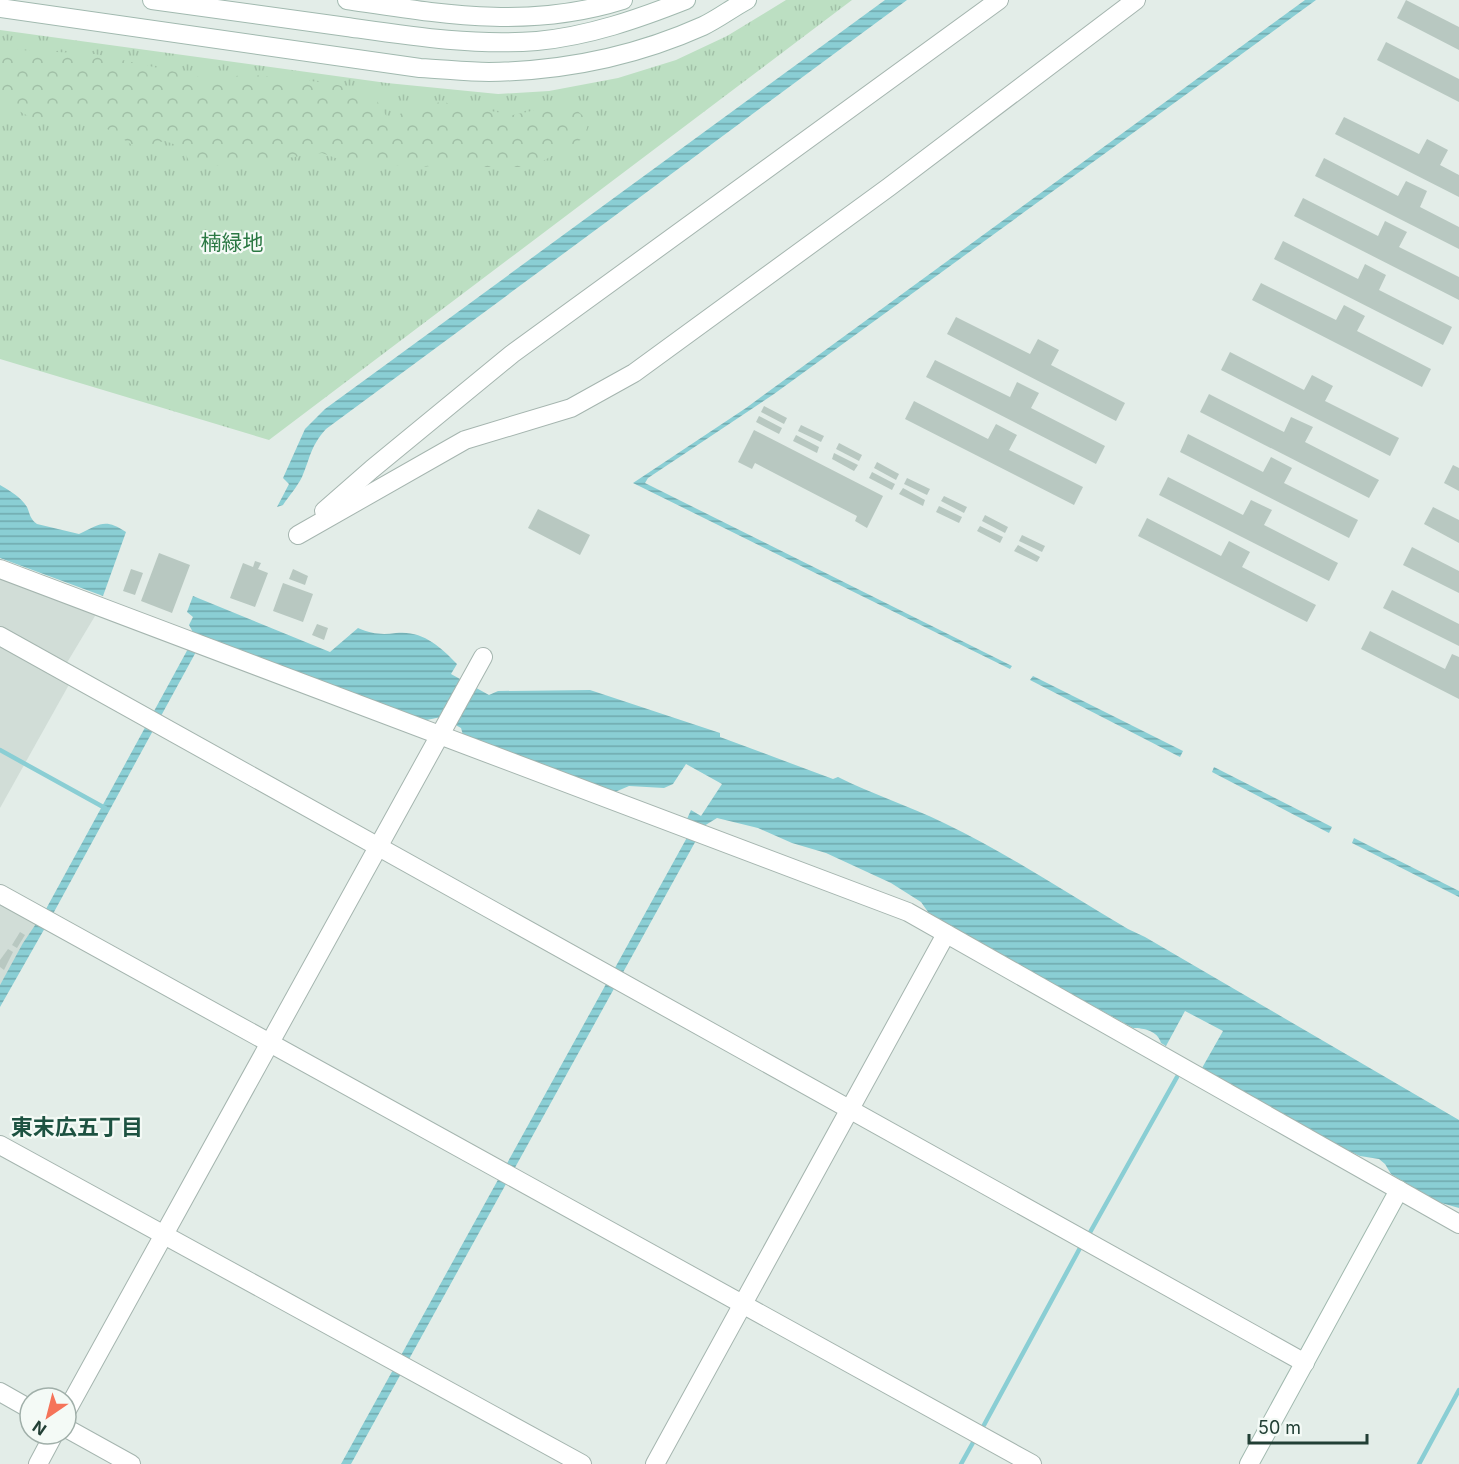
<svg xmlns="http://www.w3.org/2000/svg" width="1459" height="1464" font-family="Inter,'Noto Sans JP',sans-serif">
	<defs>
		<pattern id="grass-tufts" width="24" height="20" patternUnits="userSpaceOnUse" patternTransform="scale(1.5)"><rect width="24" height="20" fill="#bcdfc2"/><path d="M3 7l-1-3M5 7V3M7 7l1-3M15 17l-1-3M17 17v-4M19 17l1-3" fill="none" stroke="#a1c0a7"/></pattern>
		<pattern id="forest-crowns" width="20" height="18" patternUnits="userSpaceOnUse" patternTransform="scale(1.5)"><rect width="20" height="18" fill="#bcdfc2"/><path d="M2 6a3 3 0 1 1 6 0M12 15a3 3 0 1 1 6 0" fill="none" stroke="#a1c0a7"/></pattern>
		<pattern id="water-rules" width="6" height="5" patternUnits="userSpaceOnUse" patternTransform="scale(1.5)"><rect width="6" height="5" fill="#8aced4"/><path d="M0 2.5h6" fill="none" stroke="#70a9ad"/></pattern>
	</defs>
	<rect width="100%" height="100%" fill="#e3ede8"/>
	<!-- built -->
	<g fill="#d1ddd7">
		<path d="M0,574l98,37 -33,55 -65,-37z"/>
		<path d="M0,642l71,39 -71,127z"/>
		<path d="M0,900l38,21 -38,64z"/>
	</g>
	<!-- grass -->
	<path fill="url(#grass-tufts)" d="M786,0h66l-583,440 -269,-81v-329l387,53 111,11 51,-3 69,-13 58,-18 51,-24z"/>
	<!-- forest -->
	<path fill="url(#forest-crowns)" d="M0,49l95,5 104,23h33l13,-3 84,9 43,10 18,29 19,-15 33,-5 71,13 32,-7 28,-1 16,14 -5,17 -52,29h-49l-32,-5 -27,5 -75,-4 -27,-10 -70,10 -37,3 -25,-3 -8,-16 -17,-6 -29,7 -23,-16 -30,-15 -49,2 -34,-18z"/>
	<!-- water -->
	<g fill="url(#water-rules)">
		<path d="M885,0h22l-581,429c-16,18 -15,27 -24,48 -5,10 -13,19 -19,28l-6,2 12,-23 -6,-6 22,-49 20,-20z"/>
		<path d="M1305,0h11l-542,394 -126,84 -3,5 367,183 -2,3 -377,-186 113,-75z"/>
		<path d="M0,485c10,6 21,12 27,22 3,7 3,12 10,17l42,10c21,-10 26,-16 47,-2l-23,64 -103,-38z"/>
		<path d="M193,596l137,56 28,-24c14,6 24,7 38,5 26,-3 44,13 61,31l-6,10 38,21 9,-4 92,-1 130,43v4l113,42 5,-2c34,17 71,29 106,46 63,30 123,70 184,106l17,8 314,183v88l-21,-6 -47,-28 -6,-10 -6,-5 -19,-3 -18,-8 -140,-80 21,-37 -38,-20 -19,35 -5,-3c-3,-12 -17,-15 -28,-15l-181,-100 -24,-16 -7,-10 -30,-19 -65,-30 -34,-10 -34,-15 -41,-10 -13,8 -353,638h-10l354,-641 -8,-4 4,-9 10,6 21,-32 -36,-20 -13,20 -9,4 -35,-2 -14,6 -152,-57 -2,-7 -20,-11 -19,4 -215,-84 -4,2 -149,273 -54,95v-22l23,-42 23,-34 149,-273 -6,-11 4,-8 -6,-5z"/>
		<path d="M1033,676l150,75 -3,6 -150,-77z"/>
		<path d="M1214,767l118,60 -3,6 -117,-61z"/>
		<path d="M1354,838l105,53v6l-107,-54z"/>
	</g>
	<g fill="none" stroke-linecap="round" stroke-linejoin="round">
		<!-- stream -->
		<g stroke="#8aced4" stroke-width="4.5">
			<path d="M0,750l105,58"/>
			<path d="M1088,1236l89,-159"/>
			<path d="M984,1425l96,-177"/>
			<path d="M961,1464l14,-25"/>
			<path d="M1419,1464l40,-74"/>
		</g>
	</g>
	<!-- building -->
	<g fill="#b8c8c1">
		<path d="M1406,0l53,27v23l-62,-32z"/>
		<path d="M1386,42l73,37v23l-82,-42z"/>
		<path d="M1344,117l75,37 8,-15 21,11 -8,15 19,10v22l-124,-63z"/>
		<path d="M1324,158l74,38 8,-15 21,10 -7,16 39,20v22l-144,-73z"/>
		<path d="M1303,198l75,38 7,-15 22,11 -8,15 60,30v23l-165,-84z"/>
		<path d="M1283,241l75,38 7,-15 21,11 -7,15 73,37 -9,18 -169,-86z"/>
		<path d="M1261,283l75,37 8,-15 21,11 -8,15 74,38 -9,18 -170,-87z"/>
		<path d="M956,317l74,37 8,-15 21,11 -8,15 74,38 -9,18 -169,-87z"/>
		<path d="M1230,352l74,38 8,-15 21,11 -8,15 74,37 -9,18 -169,-86z"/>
		<path d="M935,360l75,37 7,-15 22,11 -8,15 74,38 -9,18 -170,-87z"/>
		<path d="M1209,394l75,38 7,-15 22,10 -8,15 74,38 -10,18 -169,-86z"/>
		<path d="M914,401l74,38 8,-15 21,11 -8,15 74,37 -9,18 -169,-86z"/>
		<path d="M764,406l23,12 -3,6 -23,-12z"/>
		<path d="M759,416l23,12 -3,6 -23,-12z"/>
		<path d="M801,425l23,11 -3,6 -23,-11z"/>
		<path d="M754,430l129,66 -16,32 -12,-7 2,-5 -102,-53 -3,6 -14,-7z"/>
		<path d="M1188,434l75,38 8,-15 21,11 -8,15 74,37 -9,18 -169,-86z"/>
		<path d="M796,435l23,12 -2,6 -24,-12z"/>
		<path d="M839,443l23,12 -3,6 -23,-12z"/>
		<path d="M834,453l24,12 -4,6 -22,-12z"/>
		<path d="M877,462l22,12 -3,6 -22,-12z"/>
		<path d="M1453,465l6,3v23l-15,-8z"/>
		<path d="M872,472l23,12 -3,6 -23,-12z"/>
		<path d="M1168,477l75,38 8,-15 21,10 -8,15 74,38 -9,18 -170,-86z"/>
		<path d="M907,478l23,11 -3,6 -23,-11z"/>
		<path d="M903,488l22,12 -2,6 -24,-12z"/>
		<path d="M944,496l23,11 -3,6 -23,-12z"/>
		<path d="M939,506l23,11 -3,6 -23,-11z"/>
		<path d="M1433,507l26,13v23l-35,-19z"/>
		<path d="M538,509l52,26 -10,20 -52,-27z"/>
		<path d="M985,515l23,12 -3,6 -23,-12z"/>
		<path d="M1147,518l74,38 8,-15 21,11 -8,15 74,38 -9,17 -169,-86z"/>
		<path d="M980,526l23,11 -3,6 -23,-12z"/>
		<path d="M1022,535l23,11 -3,6 -23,-11z"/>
		<path d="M1018,545l22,12 -3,5 -23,-11z"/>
		<path d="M1412,547l47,24v22l-56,-28z"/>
		<path d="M159,553l31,12 -18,48 -31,-12z"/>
		<path d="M255,561l6,2 -3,6 10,4 -13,34 -25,-9 13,-35 10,4z"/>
		<path d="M131,569l12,4 -8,22 -12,-4z"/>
		<path d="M293,569l15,7 -3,9 -16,-6z"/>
		<path d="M283,583l30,11 -10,28 -30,-11z"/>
		<path d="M1392,590l67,34v22l-76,-38z"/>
		<path d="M317,624l11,4 -4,12 -12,-5z"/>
		<path d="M1370,631l75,38 7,-15 7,3v42l-98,-50z"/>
		<path d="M20,932l5,3 -8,13 -5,-3z"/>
		<path d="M8,949l5,3 -9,18 -4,-3v-7z"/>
	</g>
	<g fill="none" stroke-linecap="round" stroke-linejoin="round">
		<defs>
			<g id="street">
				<path d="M324,511l48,-42 140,-115 487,-354"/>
				<path d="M298,535l167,-95 106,-32 63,-35 255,-186 247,-187"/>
				<path d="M0,569l908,343 551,312"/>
				<path d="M0,636l1305,727"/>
				<path d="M0,894l1032,570"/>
				<path d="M0,1145l582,319"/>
				<path d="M0,1392l30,17"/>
				<path d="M66,1412l417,-755"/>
				<path d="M66,1428l65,36"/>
				<path d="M38,1464l16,-30"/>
				<path d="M655,1464l291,-530"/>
			</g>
			<g id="secondary">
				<path d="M152,0c65,9 130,18 195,27 63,9 126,19 190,14 52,-5 101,-22 149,-41"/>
				<path d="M347,0c95,14 181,30 276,0"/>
				<path d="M0,8l420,60c23,1 46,4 69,4 73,-1 147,-16 214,-46 15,-7 29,-18 44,-26"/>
				<path d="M1249,1464l150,-274"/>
			</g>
		</defs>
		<!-- street casing -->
		<use href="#street" stroke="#a5b5af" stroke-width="20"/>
		<!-- secondary casing -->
		<use href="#secondary" stroke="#a1b9af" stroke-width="20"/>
		<!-- street -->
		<use href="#street" stroke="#fff" stroke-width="18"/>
		<!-- secondary -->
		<use href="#secondary" stroke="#fff" stroke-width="18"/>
	</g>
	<g text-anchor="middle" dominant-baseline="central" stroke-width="4.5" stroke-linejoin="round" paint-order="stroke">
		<!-- park labels -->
		<g font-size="21" fill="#2b7843" stroke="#f4faf6">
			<text x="232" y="242">楠緑地</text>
		</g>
		<!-- neighbourhood labels -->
		<g font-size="22" font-weight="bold" fill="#1d5241" stroke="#f4faf6">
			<text x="77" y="1127">東末広五丁目</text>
		</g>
	</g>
	<!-- north arrow -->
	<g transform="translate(48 1416) rotate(215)"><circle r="28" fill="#f4faf6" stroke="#a0afa9" stroke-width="1.5"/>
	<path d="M0-4.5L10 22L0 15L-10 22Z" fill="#f57359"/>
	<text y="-9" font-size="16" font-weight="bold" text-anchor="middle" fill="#223f35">N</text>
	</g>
	<!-- scale -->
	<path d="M1249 1434v9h118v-9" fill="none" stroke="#223f35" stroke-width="3"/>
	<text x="1258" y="1434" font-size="18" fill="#223f35" stroke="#f4faf6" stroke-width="4.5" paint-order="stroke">50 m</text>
</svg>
